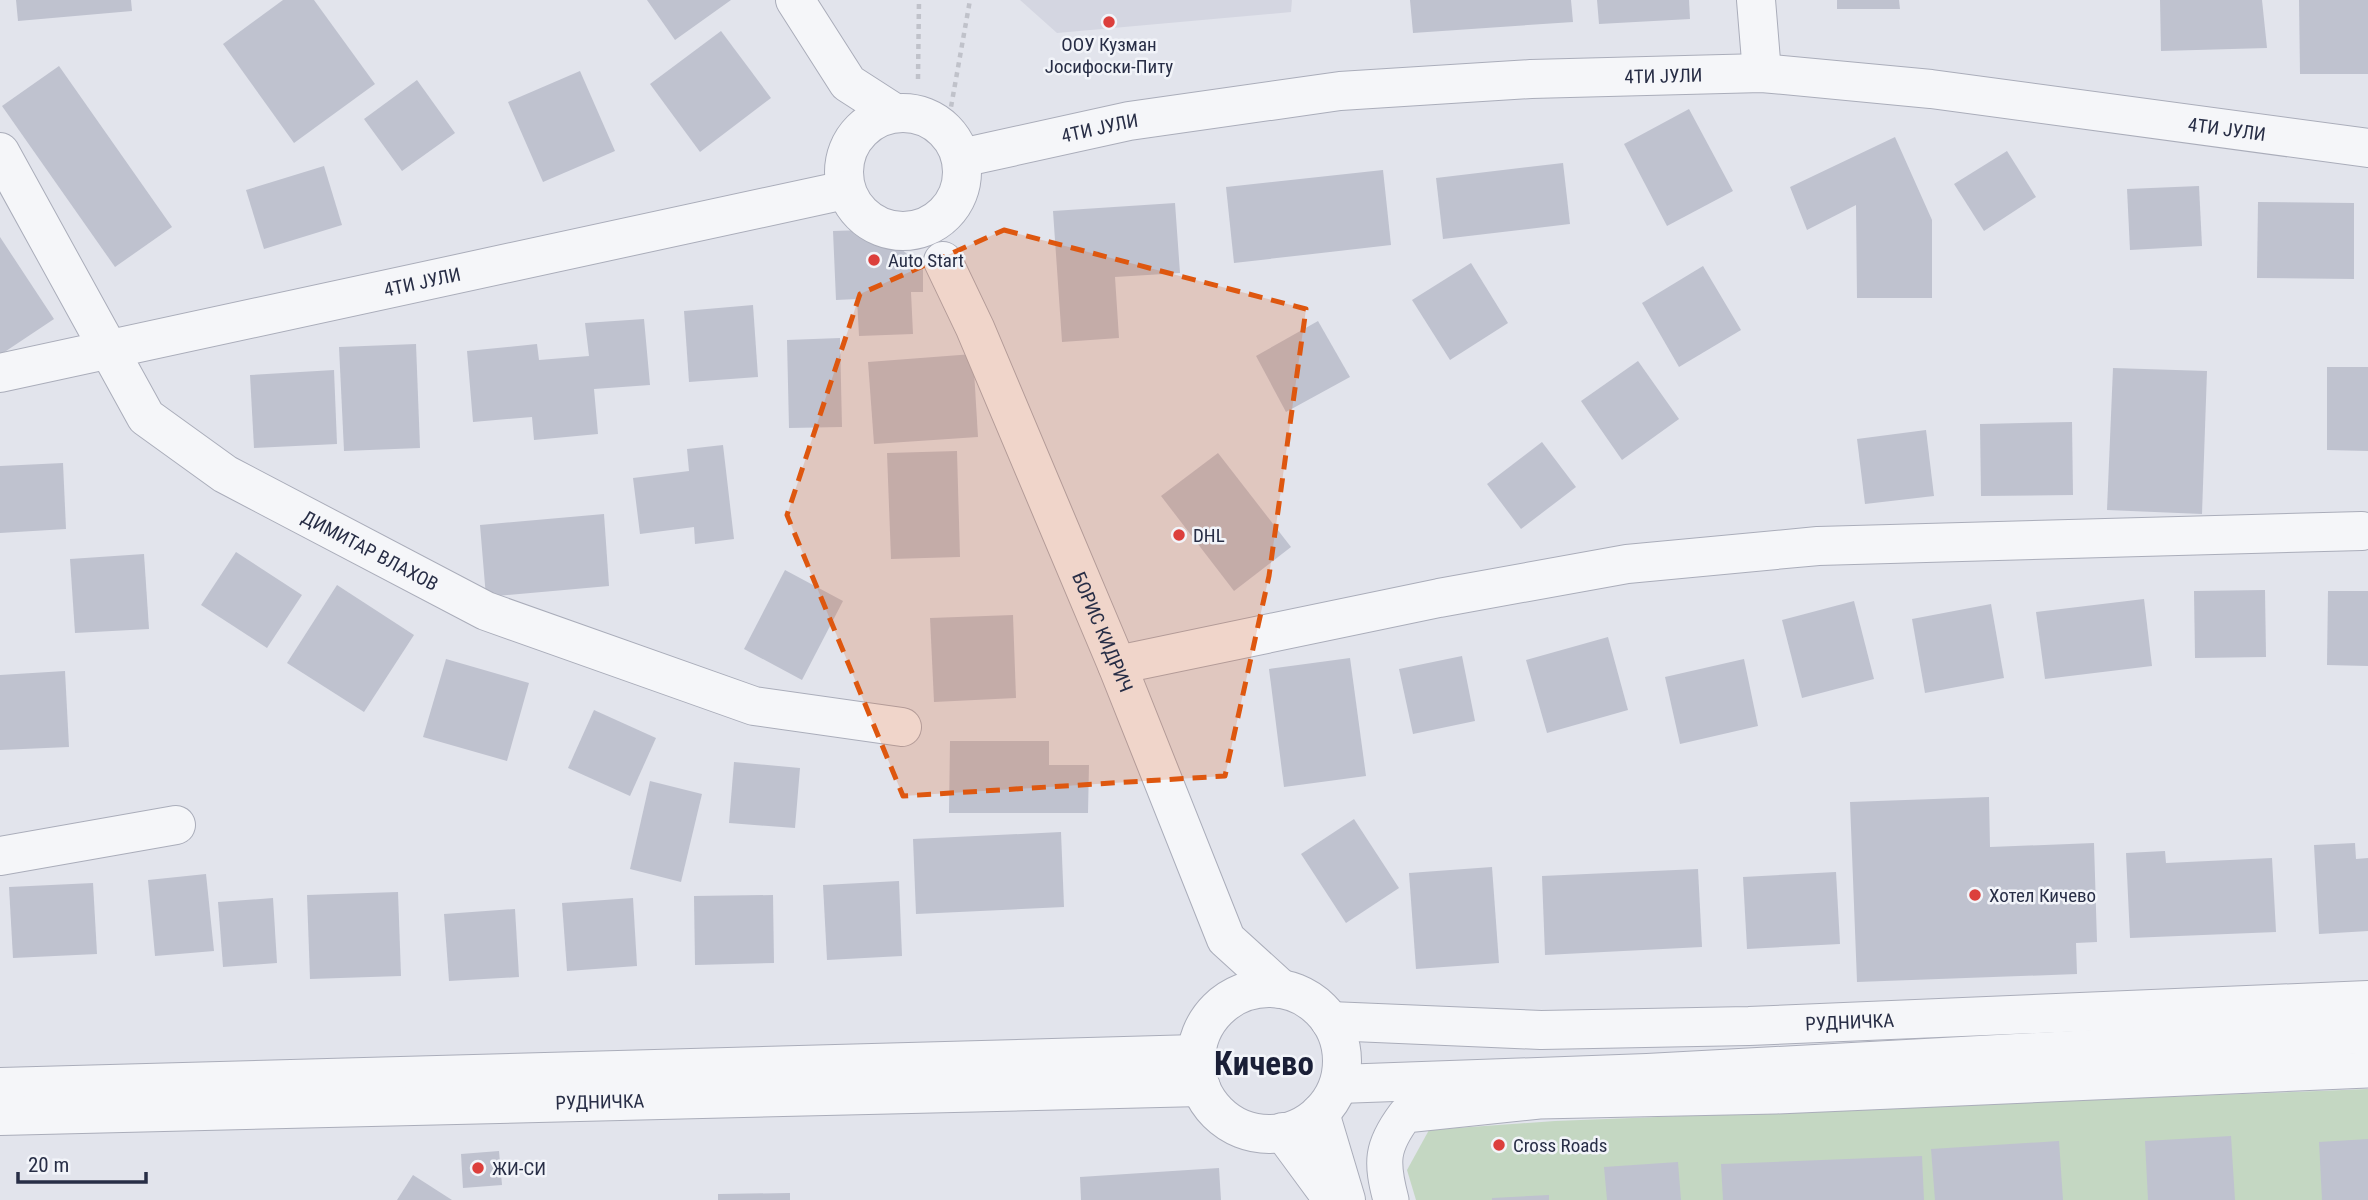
<svg xmlns="http://www.w3.org/2000/svg" width="2368" height="1200" font-family="'Roboto Condensed',sans-serif">
	<rect width="100%" height="100%" fill="#e2e4ec"/>
	<!-- built -->
	<path fill="#d4d6e1" d="M1020,0h272l-1,12 -234,21z"/>
	<!-- green -->
	<path fill="#c4d7c2" d="M2368,1089v111h-952l-9,-30 22,-40 126,-9z"/>
	<!-- building -->
	<g fill="#bfc2cf">
		<path d="M16,0h115l1,11 -114,10z"/>
		<path d="M283,0h31l61,84 -81,59 -71,-99z"/>
		<path d="M647,0h84l-56,40z"/>
		<path d="M1410,0h161l2,22 -160,11z"/>
		<path d="M1597,0h92l1,19 -91,5z"/>
		<path d="M1837,0h62l1,9h-63z"/>
		<path d="M2160,0h102l5,48 -106,3z"/>
		<path d="M2299,0h69v74h-68z"/>
		<path d="M721,31l50,67 -71,54 -50,-68z"/>
		<path d="M59,66l113,161 -57,40 -113,-161z"/>
		<path d="M580,71l35,80 -72,31 -35,-80z"/>
		<path d="M417,80l38,53 -53,38 -38,-52z"/>
		<path d="M1689,109l44,82 -66,35 -43,-82z"/>
		<path d="M1895,137l37,83v78h-75l-1,-93 -49,25 -17,-43z"/>
		<path d="M2007,151l29,46 -52,34 -30,-47z"/>
		<path d="M1563,163l7,61 -127,15 -7,-61z"/>
		<path d="M324,166l18,59 -78,24 -18,-59z"/>
		<path d="M1383,170l8,75 -157,18 -8,-76z"/>
		<path d="M2199,186l3,60 -72,4 -3,-61z"/>
		<path d="M2258,202l96,1v76l-97,-1z"/>
		<path d="M1175,203l5,70 -65,4 4,61 -57,4 -9,-131z"/>
		<path d="M864,230l35,17 24,21v24h-12l2,42 -54,2 -2,-37 -21,1 -3,-69z"/>
		<path d="M0,237l54,82 -54,36z"/>
		<path d="M1471,263l37,60 -58,37 -38,-60z"/>
		<path d="M1703,266l38,64 -62,37 -37,-64z"/>
		<path d="M753,305l5,72 -69,5 -5,-71z"/>
		<path d="M644,319l6,66 -56,4 4,45 -64,6 -2,-23 -59,5 -6,-71 70,-7 2,16 50,-4 -4,-33z"/>
		<path d="M1318,321l32,56 -64,35 -30,-56z"/>
		<path d="M840,338l2,89 -53,1 -2,-88z"/>
		<path d="M416,344l4,104 -76,3 -5,-104z"/>
		<path d="M973,354l5,83 -104,7 -6,-82z"/>
		<path d="M1638,361l41,58 -57,41 -41,-59z"/>
		<path d="M2327,367h41v84l-41,-1z"/>
		<path d="M2113,368l94,3 -5,143 -95,-4z"/>
		<path d="M334,370l3,74 -83,4 -4,-73z"/>
		<path d="M2072,422l1,73 -92,1 -1,-72z"/>
		<path d="M1926,430l8,66 -69,8 -8,-65z"/>
		<path d="M1542,442l34,45 -55,42 -34,-45z"/>
		<path d="M723,445l11,94 -39,5 -1,-17 -54,7 -7,-56 56,-7 -2,-22z"/>
		<path d="M957,451l3,106 -69,2 -4,-106z"/>
		<path d="M1218,453l73,94 -57,44 -73,-95z"/>
		<path d="M63,463l3,66 -66,4v-67z"/>
		<path d="M604,514l5,72 -123,11 -6,-72z"/>
		<path d="M236,552l66,43 -35,53 -66,-43z"/>
		<path d="M144,554l5,75 -74,4 -5,-74z"/>
		<path d="M785,570l58,31 -41,79 -58,-31z"/>
		<path d="M337,585l77,50 -50,77 -77,-49z"/>
		<path d="M2265,590l1,67 -71,1 -1,-67z"/>
		<path d="M2328,591h40v75l-41,-1z"/>
		<path d="M2144,599l8,67 -107,13 -9,-67z"/>
		<path d="M1854,601l20,78 -72,19 -20,-78z"/>
		<path d="M1991,604l13,74 -79,15 -13,-74z"/>
		<path d="M1013,615l3,83 -82,4 -4,-84z"/>
		<path d="M1608,637l20,73 -81,23 -21,-73z"/>
		<path d="M1462,656l13,65 -62,13 -14,-65z"/>
		<path d="M1350,658l16,118 -82,11 -15,-118z"/>
		<path d="M446,659l83,24 -22,78 -84,-24z"/>
		<path d="M1744,659l14,67 -78,18 -15,-67z"/>
		<path d="M65,671l4,76 -69,3v-75z"/>
		<path d="M594,710l62,28 -26,58 -62,-28z"/>
		<path d="M950,741h99v24h40l-1,48h-139z"/>
		<path d="M734,762l66,6 -5,60 -66,-5z"/>
		<path d="M650,781l52,13 -21,88 -51,-13z"/>
		<path d="M1989,797l1,50 104,-4 3,99 -21,1 1,31 -220,8 -7,-180z"/>
		<path d="M1354,819l45,69 -53,35 -45,-69z"/>
		<path d="M1061,832l3,75 -148,7 -3,-75z"/>
		<path d="M2355,843l1,16 12,-1v73l-49,3 -5,-89z"/>
		<path d="M2165,851l1,12 106,-5 4,74 -146,6 -4,-85z"/>
		<path d="M1492,867l7,96 -83,6 -7,-96z"/>
		<path d="M1698,869l4,78 -157,8 -3,-79z"/>
		<path d="M1836,872l4,72 -93,5 -4,-72z"/>
		<path d="M206,874l8,77 -59,5 -7,-76z"/>
		<path d="M899,881l3,75 -75,4 -4,-75z"/>
		<path d="M93,883l4,71 -84,4 -4,-71z"/>
		<path d="M398,892l3,84 -91,3 -3,-84z"/>
		<path d="M773,895l1,68 -79,2 -1,-69z"/>
		<path d="M273,898l4,65 -54,4 -5,-65z"/>
		<path d="M633,898l4,68 -70,5 -5,-68z"/>
		<path d="M515,909l4,68 -70,4 -5,-67z"/>
		<path d="M2231,1136l4,64h-87l-3,-59z"/>
		<path d="M2368,1139v61h-46l-3,-58z"/>
		<path d="M2059,1141l4,59h-128l-4,-51z"/>
		<path d="M499,1151l3,34 -39,3 -2,-34z"/>
		<path d="M1922,1156l2,44h-201l-2,-36z"/>
		<path d="M1678,1162l3,38h-74l-3,-33z"/>
		<path d="M1219,1168l2,32h-140l-1,-23z"/>
		<path d="M413,1175l39,25h-55z"/>
		<path d="M790,1193v7h-72v-6z"/>
		<path d="M1549,1195v5h-57v-2z"/>
	</g>
	<g fill="none" stroke-linecap="round" stroke-linejoin="round">
		<defs>
			<path id="pedestrian" d="M1391,1200c-10,-38 -10,-53 14,-85l134,-14 237,-5 592,-26"/>
			<g id="minor">
				<path d="M795,0l53,83 45,29"/>
				<path d="M1756,0l6,73"/>
				<circle cx="903" cy="172" r="59"/>
				<path id="s1" d="M0,152l146,265 79,57 261,137 268,95 148,21"/>
				<path id="s2" d="M961,158l168,-37 211,-30 191,-12 231,-6 169,16 437,59"/>
				<path id="s3" d="M943,261l32,67 142,337 109,274 55,50"/>
				<path id="s4" d="M0,373l845,-183"/>
				<path d="M1117,665l322,-67 188,-34 191,-18 544,-15"/>
				<path d="M0,856l176,-31"/>
				<circle cx="1269" cy="1061" r="73"/>
				<path id="s5" d="M1330,1021l211,9 208,-4 619,-26"/>
				<path d="M1339,1084l308,-11 721,-39"/>
				<path d="M0,1087l1196,-33"/>
				<path d="M1320,1113l26,87"/>
				<path id="s6" d="M0,1116l1201,-29"/>
				<path d="M1283,1132l50,68"/>
			</g>
		</defs>
		<!-- pedestrian casing -->
		<use href="#pedestrian" stroke="#aaadba" stroke-width="37"/>
		<!-- minor casing -->
		<use href="#minor" stroke="#aaadba" stroke-width="40"/>
		<!-- path -->
		<g stroke="#c0c2ca" stroke-width="4.5" stroke-dasharray="5 5" stroke-linecap="butt">
			<path d="M918,79l1,-79"/>
			<path d="M934,117l17,-10 19,-107"/>
		</g>
		<!-- pedestrian -->
		<use href="#pedestrian" stroke="#f5f6f9" stroke-width="35"/>
		<!-- minor -->
		<use href="#minor" stroke="#f5f6f9" stroke-width="38"/>
	</g>
	<!-- marked area -->
	<path fill="#de570f" fill-opacity="0.2" stroke="#de570f" stroke-width="5" stroke-dasharray="14 9" stroke-linejoin="round" d="M1004,230l302,79 -37,267 -44,200 -322,20 -116,-281 73,-221z"/>
	<!-- markers -->
	<g fill="#dc3f3c" stroke="#f2f4f9" stroke-width="2.5">
		<circle cx="1109" cy="22" r="7"/>
		<circle cx="874" cy="260" r="7"/>
		<circle cx="1179" cy="535" r="7"/>
		<circle cx="1975" cy="895" r="7"/>
		<circle cx="1499" cy="1145" r="7"/>
		<circle cx="478" cy="1168" r="7"/>
	</g>
	<g text-anchor="middle" dominant-baseline="central" stroke-width="5" stroke-linejoin="round" paint-order="stroke">
		<!-- poi labels -->
		<g font-size="19" fill="#282e46" stroke="#f2f4f9" text-anchor="start">
			<text x="1109" y="44" text-anchor="middle">ООУ Кузман<tspan x="1109" dy="22">Јосифоски-Питу</tspan></text>
			<text x="888" y="260">Auto Start</text>
			<text x="1193" y="535">DHL</text>
			<text x="1989" y="895">Хотел Кичево</text>
			<text x="1513" y="1145">Cross Roads</text>
			<text x="492" y="1168">ЖИ-СИ</text>
		</g>
		<!-- street labels -->
		<g font-size="19" fill="#282e46" stroke="#f2f4f9">
			<text stroke="none"><textPath href="#s2" startOffset="709">4ТИ ЈУЛИ</textPath></text>
			<text stroke="none"><textPath href="#s2" startOffset="142">4ТИ ЈУЛИ</textPath></text>
			<text stroke="none"><textPath href="#s2" startOffset="1276">4ТИ ЈУЛИ</textPath></text>
			<text stroke="none"><textPath href="#s4" startOffset="432">4ТИ ЈУЛИ</textPath></text>
			<text stroke="none"><textPath href="#s1" startOffset="564">ДИМИТАР ВЛАХОВ</textPath></text>
			<text stroke="none"><textPath href="#s3" startOffset="404">БОРИС КИДРИЧ</textPath></text>
			<text stroke="none"><textPath href="#s5" startOffset="520">РУДНИЧКА</textPath></text>
			<text stroke="none"><textPath href="#s6" startOffset="600">РУДНИЧКА</textPath></text>
		</g>
		<!-- town labels -->
		<g font-size="33" font-weight="bold" fill="#1a1f37" stroke="#f2f4f9">
			<text x="1264" y="1063">Кичево</text>
		</g>
	</g>
	<!-- scale -->
	<path d="M18 1172v10h128v-10" fill="none" stroke="#282e46" stroke-width="3.5"/>
	<text x="28" y="1172" font-size="21" fill="#282e46" stroke="#f2f4f9" stroke-width="5" paint-order="stroke">20 m</text>
</svg>
